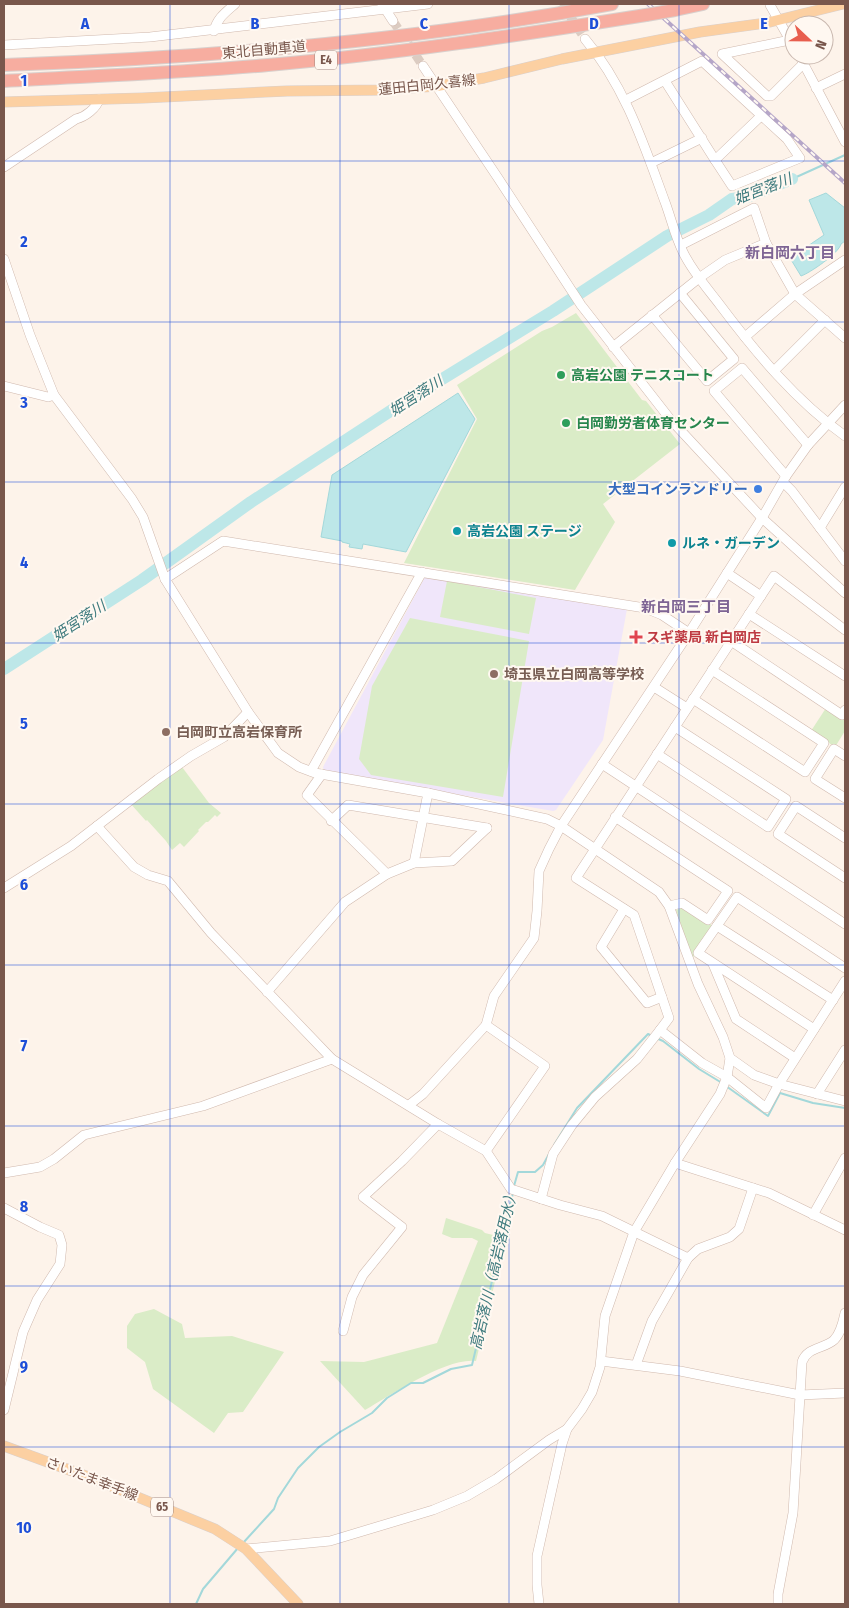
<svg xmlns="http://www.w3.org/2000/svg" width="849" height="1608" font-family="'Fira Sans Condensed','Noto Sans JP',sans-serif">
	<rect width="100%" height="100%" fill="#fdf3ea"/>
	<!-- education -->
	<path fill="#f0e6fa" d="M425,577l202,32 -24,131 -47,70 -3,1 -229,-40 -1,-4z"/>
	<!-- green -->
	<g fill="#daecc7">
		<path d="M576,313l66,87 4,1 34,43 -77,60 12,18 -40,68 -171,-27 73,-144 -20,-34 85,-54 10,-4z"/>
		<path d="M447,581l89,17 -7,36 -89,-17z"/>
		<path d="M410,618l119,23 -26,156 -132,-22 -12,-16 13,-73z"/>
		<path d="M826,708l19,13v10l-10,16 -24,-16z"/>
		<path d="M182,767l27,36 12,10 -4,4 -2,-2 -7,7h-2l-8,8 1,1 -15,16 -4,-4 -8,7 -6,-9 -19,-21 -1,1 -16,-18z"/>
		<path d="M684,907l29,19 -21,33 -16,-49z"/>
		<path d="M446,1218l36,12 3,3 12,3 7,8 -28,117c-29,-4 -85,34 -111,49l-45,-49 44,1 73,-19 41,-102 -6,-3h-20l-10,-4z"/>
		<path d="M154,1309l28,15 3,14 47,-2 52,16 -41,60 -15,1 -14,20 -61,-44 -8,-27 -18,-14v-22l8,-12z"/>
	</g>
	<!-- water -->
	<g fill="#bde7e8" stroke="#a3d8da">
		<path d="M826,193l19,15v33l-4,3c-2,9 -31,29 -40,32l-11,-18 34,-23 -15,-35z"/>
		<path d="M458,393l17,26 -69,133 -43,-8 -1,5 -13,-2 1,-3 -8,-2v-1l-21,-4 11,-62z"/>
	</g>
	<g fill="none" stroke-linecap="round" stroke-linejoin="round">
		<!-- stream -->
		<g stroke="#a3d8da" stroke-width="2">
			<path d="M792,179l53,-24"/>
			<path d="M747,197l1,4"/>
			<path d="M656,1038l7,3 36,28 23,14"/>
			<path d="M726,1086l42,30 12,-23 33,10 32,5"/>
			<path d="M554,1145l23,-37 71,-74 4,2"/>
			<path d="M514,1186l4,-14h17l8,-7 6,-11"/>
			<path d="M243,1543l31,-34 4,-11 20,-30 21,-21 21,-15 32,-19 15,-15 24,-15h12l28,-14 21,-4 41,-172"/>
			<path d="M196,1604l7,-15 35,-41"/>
		</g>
		<!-- river -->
		<path stroke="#bde7e8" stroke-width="12" d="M4,669l138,-89 109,-78 144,-94 158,-97 114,-75 42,-21 23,-16 15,-2 45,-18"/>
		<!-- minor-tunnel -->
		<g stroke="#dcccc2" stroke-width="9" stroke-dasharray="9 4.5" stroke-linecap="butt">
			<path d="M562,4l23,35"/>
			<path d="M393,21l30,45"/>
		</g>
		<defs>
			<g id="minor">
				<path d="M382,4l11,17"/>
				<path d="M770,5l24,42"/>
				<path d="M214,31c3,-13 12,-19 21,-27"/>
				<path d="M585,39c40,47 59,106 80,163 6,16 10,34 18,50 9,19 24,36 37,53 36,48 76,96 125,131"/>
				<path d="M790,40l-68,14 45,42h4l32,-32"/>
				<path d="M4,45l146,-8 278,-33"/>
				<path d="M799,55l46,87"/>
				<path d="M423,66l75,112 83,127 89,114 92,99 83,75"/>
				<path d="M665,81l50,79 47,-45"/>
				<path d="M816,88l29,-14"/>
				<path d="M626,100l76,-39 85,78 13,19 -68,28 -17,-26"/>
				<path d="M651,163l51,-25"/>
				<path d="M4,167l72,-48c9,-2 21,-11 23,-20"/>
				<path d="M681,245l73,-37 12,35"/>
				<path d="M4,259l26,76 24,60 78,104 11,18 22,62 83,133 30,41 21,14 16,6 113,20 119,26 14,7 98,66 10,14 29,78 25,53 7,21 -3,19 -7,17 -45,69 -41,69 -29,84 -5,51 -8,25 -10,17 -15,20 -5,15 -25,112v29l2,19"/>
				<path d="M652,315l55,66 27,-22 -54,-66"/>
				<path d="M745,337l50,-43 50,-34"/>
				<path d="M613,347l86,-69 26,-18 41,-17 29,51 50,44"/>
				<path d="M774,371l51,-51"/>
				<path d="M4,386l44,11 6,-2"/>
				<path d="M786,476l-72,-85 28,-23 66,77"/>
				<path d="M783,482l9,9 53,70"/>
				<path d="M820,528l25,-41"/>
				<path d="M727,573l34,23"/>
				<path d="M165,579l58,-38 422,67 17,7 27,18"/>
				<path d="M749,614l96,62"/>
				<path d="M845,630l-71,-54 -198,302 58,37 35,103 -9,12 42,33 25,14 39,31 13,-24 66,-103"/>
				<path d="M731,641l111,74 3,-5"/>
				<path d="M654,687l33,21"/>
				<path d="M693,699l112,73 19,-29 -112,-73"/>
				<path d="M657,754l111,73 18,-28 -111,-72"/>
				<path d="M845,756l-11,-7 -19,30 30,19"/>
				<path d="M602,764l243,160"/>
				<path d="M311,771l111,-199"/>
				<path d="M322,774l-15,21 80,79"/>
				<path d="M615,817l113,74 -20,29 -26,-17 -13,3"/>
				<path d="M331,821l17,-16 139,23"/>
				<path d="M97,826l37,41 14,8 20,6 43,52 121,126 106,65 48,27 25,38 49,16 42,11 86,42"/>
				<path d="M845,838l-49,-32 -18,28 67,44"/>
				<path d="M414,863l14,-70"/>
				<path d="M4,888l67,-42 87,-67 33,-23 33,-19 24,-25"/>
				<path d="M624,909l-23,38 46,56 15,-6"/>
				<path d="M717,926l116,74"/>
				<path d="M713,964l23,55 59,39"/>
				<path d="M267,992l78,-90 42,-28 27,-11 38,-2 35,-33"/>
				<path d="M486,1025l59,41 -59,85"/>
				<path d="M814,1029l-116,-76 39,-56 108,71"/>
				<path d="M730,1058l24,17 25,9 66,17"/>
				<path d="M817,1094l28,-44"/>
				<path d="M409,1105l14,-11 63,-69 8,-29 40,-58 3,-27 2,-40 10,-22 12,-23 128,-193 73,-115 24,-42 22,-31 37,-40"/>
				<path d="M675,1163l94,30 76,37"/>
				<path d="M4,1173l36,-6 14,-8 30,-24 119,-29 129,-47"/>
				<path d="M541,1199l12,-45 19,-29 23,-28 42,-38 23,-29"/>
				<path d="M4,1208l36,19 19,8 3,10 -2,19 -23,36 -14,32 -19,78"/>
				<path d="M813,1215l32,-57"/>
				<path d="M343,1331l9,-34 11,-22 39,-48 -39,-30 39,-36 36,-37"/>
				<path d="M601,1361l79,10 120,24 45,-2"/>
				<path d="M636,1365l16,-44 36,-63 10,-9 32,-12 9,-8 14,-41"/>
				<path d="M246,1549l84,-8 103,-31 34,-14 29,-17 53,-39 18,-11"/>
				<path d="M778,1604v-10l15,-81 9,-151c5,-15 22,-13 32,-22 7,-7 9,-18 11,-27"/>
			</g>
			<g id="major">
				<path d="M4,102l139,-4 144,-7 95,-1 55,-4 47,-8 78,-19 138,-27 66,-9 77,-19"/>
				<path d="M4,1446l90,33 121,50 31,20 52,55"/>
			</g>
			<g id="highway">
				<path d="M675,10l28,-6"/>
				<path d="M4,65c203,-7 408,-24 608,-61"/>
				<path d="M4,81c88,-5 176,-8 264,-16 126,-11 252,-30 378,-50"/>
			</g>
		</defs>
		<!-- minor casing -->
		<use href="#minor" stroke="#d0b9ae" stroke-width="10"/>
		<!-- major casing -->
		<use href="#major" stroke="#d9d0cd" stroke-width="11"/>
		<!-- highway casing -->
		<use href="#highway" stroke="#d9d0cd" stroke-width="14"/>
		<!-- minor -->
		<use href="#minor" stroke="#fff" stroke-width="9"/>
		<!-- major -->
		<use href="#major" stroke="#fcd0a2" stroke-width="10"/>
		<!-- highway -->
		<use href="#highway" stroke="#f7ada0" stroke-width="12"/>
		<defs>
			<path id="rail" d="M648,4l197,179"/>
		</defs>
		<!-- rail casing -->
		<use href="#rail" stroke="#b5a6c8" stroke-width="4"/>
		<!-- rail -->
		<use href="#rail" stroke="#fff8f1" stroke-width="2" stroke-dasharray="5.5" stroke-linecap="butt"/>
		<defs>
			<path id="highway-bridge" d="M646,15l29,-5"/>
		</defs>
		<!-- highway-bridge casing -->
		<use href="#highway-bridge" stroke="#d9d0cd" stroke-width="14" stroke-linecap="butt"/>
		<!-- highway-bridge -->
		<use href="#highway-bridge" stroke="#f7ada0" stroke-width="12"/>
	</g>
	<!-- grid -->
	<path fill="none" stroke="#1d4ed8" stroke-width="1" stroke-opacity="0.55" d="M170,4v1600M340,4v1600M509,4v1600M679,4v1600M4,161h841M4,322h841M4,482h841M4,643h841M4,804h841M4,965h841M4,1126h841M4,1286h841M4,1447h841"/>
	<!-- markers -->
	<g fill="#2e9e5b" stroke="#fff8f1" stroke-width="2">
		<circle cx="561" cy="375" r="5"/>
		<circle cx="566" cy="423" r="5"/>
	</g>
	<circle fill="#3f7fe0" stroke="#fff8f1" stroke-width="2" cx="758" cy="489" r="5"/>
	<g fill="#0f9aa8" stroke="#fff8f1" stroke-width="2">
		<circle cx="457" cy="531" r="5"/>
		<circle cx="672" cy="543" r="5"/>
	</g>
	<path fill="#e0444e" stroke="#fff8f1" stroke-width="2" d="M633.5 629.5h5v5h5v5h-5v5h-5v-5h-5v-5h5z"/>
	<g fill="#8d6e63" stroke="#fff8f1" stroke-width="2">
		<circle cx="494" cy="674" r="5"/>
		<circle cx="166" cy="732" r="5"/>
	</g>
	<g text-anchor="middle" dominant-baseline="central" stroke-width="4" stroke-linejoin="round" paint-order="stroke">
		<!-- shield labels -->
		<g fill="#fff8f1" stroke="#a1877e" stroke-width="1">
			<rect x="315" y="50.5" width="22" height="19" rx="4"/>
			<rect x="151" y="1497.5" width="22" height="19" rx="4"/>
		</g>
		<g font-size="12" font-weight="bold" fill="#79574c">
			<text x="326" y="60">E4</text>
			<text x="162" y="1507">65</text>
		</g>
		<!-- street labels -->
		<g font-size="14" fill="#79574c" stroke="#fff8f1">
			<text transform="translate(264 50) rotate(-5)">東北自動車道</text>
			<text transform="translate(427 85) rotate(-6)">蓮田白岡久喜線</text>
			<text transform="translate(92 1479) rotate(21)">さいたま幸手線</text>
		</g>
		<!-- leisure labels -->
		<g font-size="14" font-weight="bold" fill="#27864d" stroke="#fff8f1" text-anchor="start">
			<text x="571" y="375">高岩公園 テニスコート</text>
			<text x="576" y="423">白岡勤労者体育センター</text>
		</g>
		<!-- shop labels -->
		<g font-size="14" font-weight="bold" fill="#366cbe" stroke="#fff8f1" text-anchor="end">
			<text x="748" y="489">大型コインランドリー</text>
		</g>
		<!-- culture labels -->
		<g font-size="14" font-weight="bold" fill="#0d838f" stroke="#fff8f1" text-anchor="start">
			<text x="467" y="531">高岩公園 ステージ</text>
			<text x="682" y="543">ルネ・ガーデン</text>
		</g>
		<!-- health labels -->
		<g font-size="14" font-weight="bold" fill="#be3a42" stroke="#fff8f1" text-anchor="start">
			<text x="646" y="637">スギ薬局 新白岡店</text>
		</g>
		<!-- education labels -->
		<g font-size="14" font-weight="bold" fill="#785e54" stroke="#fff8f1" text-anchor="start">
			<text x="504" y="674">埼玉県立白岡高等学校</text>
			<text x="176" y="732">白岡町立高岩保育所</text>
		</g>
		<!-- water labels -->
		<g font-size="15" font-style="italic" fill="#3f7b7e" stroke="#fff8f1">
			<text transform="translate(763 189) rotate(-21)">姫宮落川</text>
			<text transform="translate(416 396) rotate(-33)">姫宮落川</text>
			<text transform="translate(79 621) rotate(-33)">姫宮落川</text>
			<text transform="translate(494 1269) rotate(-77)">高岩落川（高岩落用水）</text>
		</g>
		<!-- neighbourhood labels -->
		<g font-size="15" font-weight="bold" fill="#7e6494" stroke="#fff8f1">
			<text x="790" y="253">新白岡六丁目</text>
			<text x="686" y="607">新白岡三丁目</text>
		</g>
	</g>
	<g font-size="16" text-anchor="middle" font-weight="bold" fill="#1d4ed8" stroke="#fff8f1" stroke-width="4" stroke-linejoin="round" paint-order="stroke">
		<text x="85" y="29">A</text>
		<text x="255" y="29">B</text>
		<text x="424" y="29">C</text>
		<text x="594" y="29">D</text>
		<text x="764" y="29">E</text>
		<text x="24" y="86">1</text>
		<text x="24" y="247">2</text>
		<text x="24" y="408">3</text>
		<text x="24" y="568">4</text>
		<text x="24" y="729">5</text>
		<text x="24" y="890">6</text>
		<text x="24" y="1051">7</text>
		<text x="24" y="1212">8</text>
		<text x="24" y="1372">9</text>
		<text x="24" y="1533">10</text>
	</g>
	<!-- border -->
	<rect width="849" height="1608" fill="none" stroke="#79574c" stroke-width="10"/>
	<!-- north arrow -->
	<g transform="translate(809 40) rotate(112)"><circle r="24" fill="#fff8f1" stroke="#c9b8af"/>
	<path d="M0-4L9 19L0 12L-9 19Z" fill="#e85e4e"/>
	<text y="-8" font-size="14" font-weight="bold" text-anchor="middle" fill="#79574c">N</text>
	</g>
</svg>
